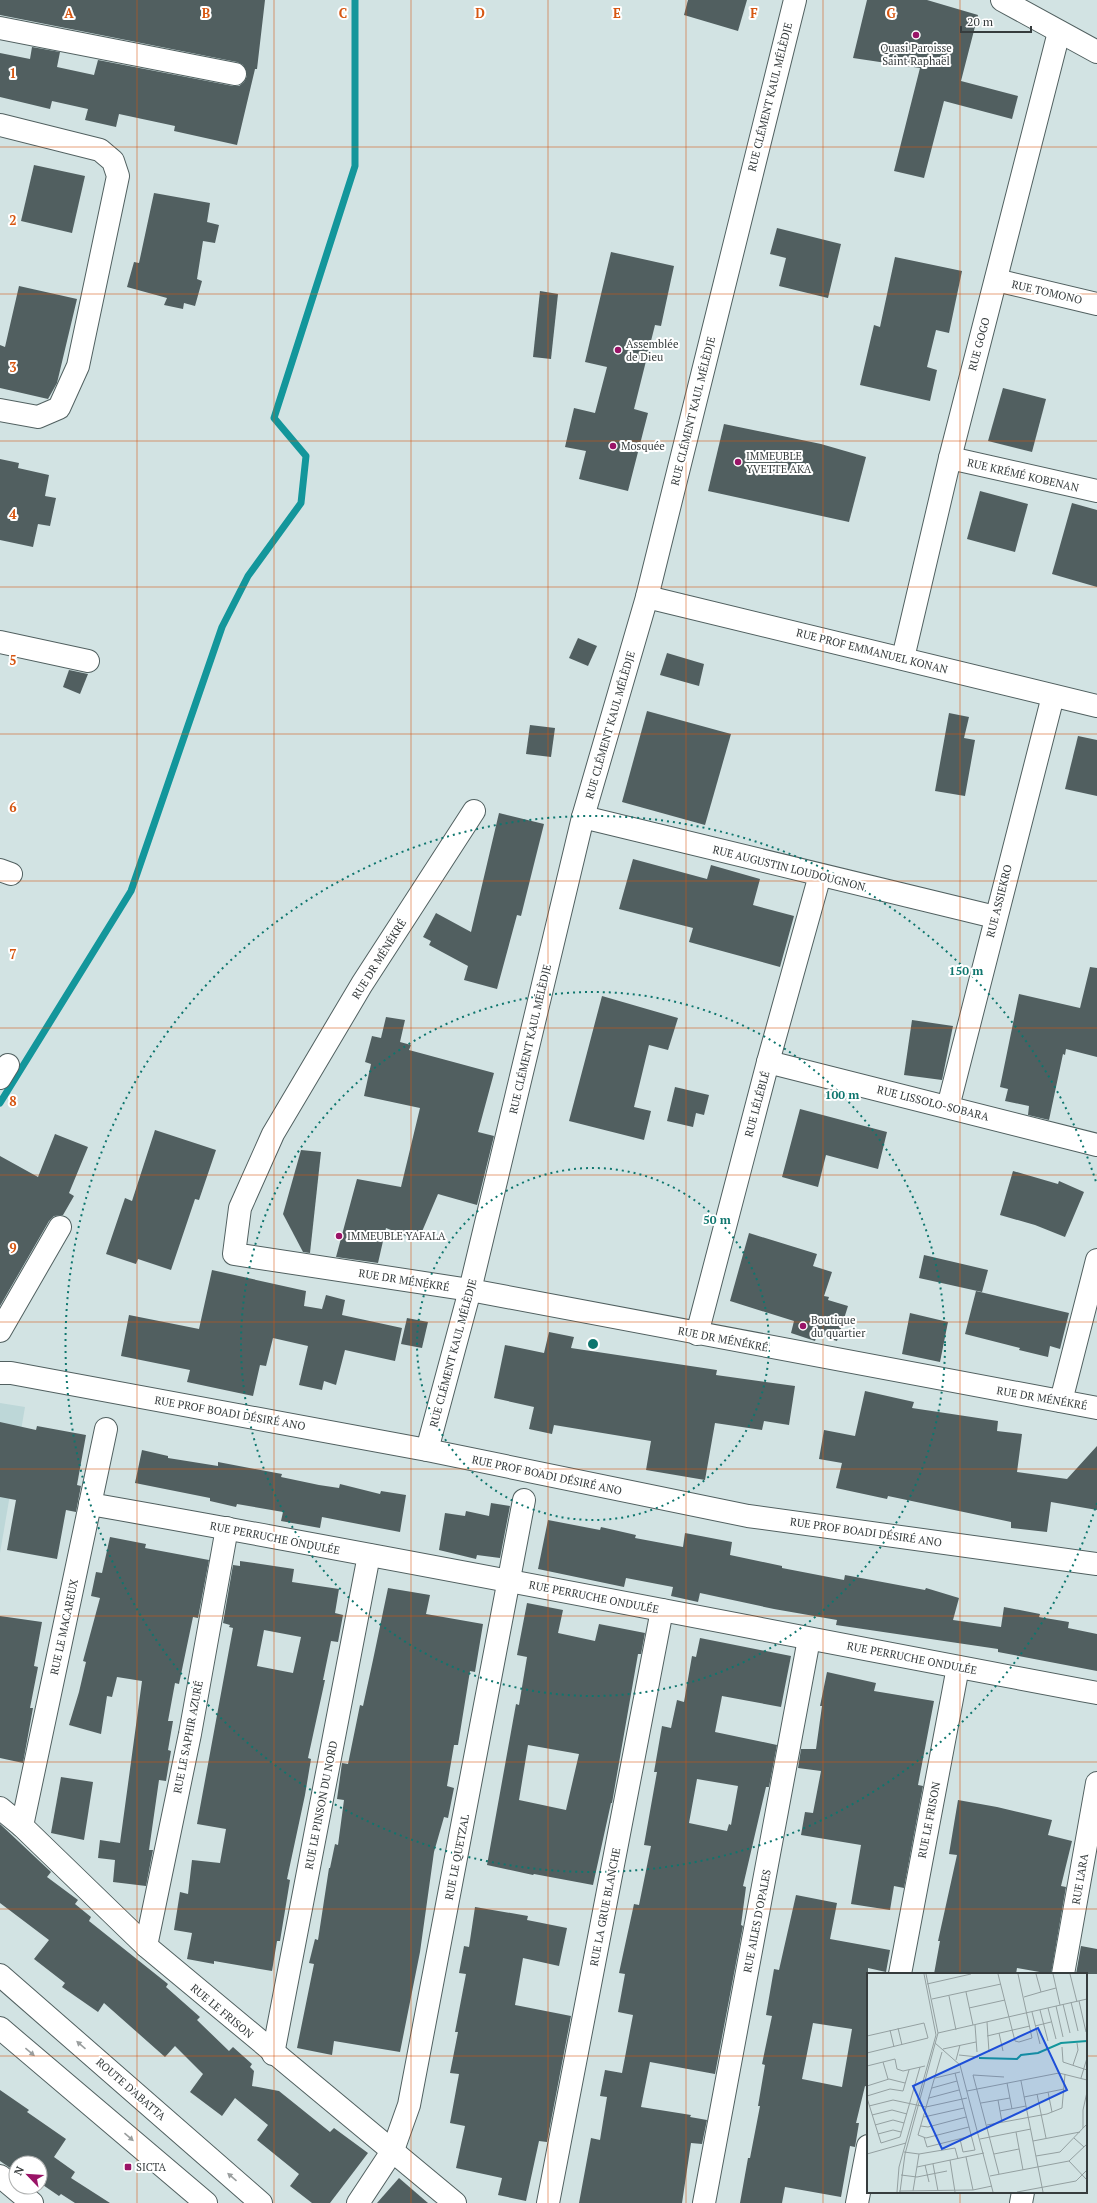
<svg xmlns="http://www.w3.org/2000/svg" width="1097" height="2203" font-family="'PT Serif',serif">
	<rect width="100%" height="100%" fill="#d2e3e3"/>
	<!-- built -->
	<path fill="#bdd7d8" d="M0,1403l25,4 -25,146z"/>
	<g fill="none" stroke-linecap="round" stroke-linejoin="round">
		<!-- stream -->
		<path stroke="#13969b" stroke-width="7" d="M0,1103l131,-212 91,-264 26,-51 53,-73 5,-47 -32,-38 81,-252v-166"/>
	</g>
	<!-- building -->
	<g fill="#515f60" fill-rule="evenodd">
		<path d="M0,0h265l-8,69h-2l-18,76 -63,-14 1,-5 -56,-12 -3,13 -31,-7 3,-11 -36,-8 -2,8 -50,-12v-44l30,6 2,-12 28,5 -3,15 37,8 4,-15 135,26h6l5,-4 3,-6 -4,-11 -6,-3 -237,-47z"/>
		<path d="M688,0h59l-9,31 -54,-16z"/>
		<path d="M867,0h60l51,15 -17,66 57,15 -6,23 -68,-18 -20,77 -30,-7 26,-103 -67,-10z"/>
		<path d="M34,165l51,11 -13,57 -51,-12z"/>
		<path d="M154,193l56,10 -3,19 12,3 -4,18 -12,-2 -6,38 5,2 -7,25 -11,-3 -1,6 -19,-4 3,-7 -40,-11 7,-25 5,1z"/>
		<path d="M777,228l64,16 -13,54 -49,-12 7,-28 -16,-4z"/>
		<path d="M611,252l63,14 -13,60 -6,-1 -21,84 14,4 -20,78 -49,-12 7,-28 -21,-4 9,-39 21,5 12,-46 -22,-5z"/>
		<path d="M895,257l67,14 -13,62 -13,-3 -9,37 10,3 -7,31 -70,-16 14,-60 6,2z"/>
		<path d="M19,286l58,13 -20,84 -9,16 -48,-11v-43l5,2z"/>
		<path d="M540,291l18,3 -7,65 -18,-2z"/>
		<path d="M1003,388l43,11 -14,53 -44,-11z"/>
		<path d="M724,424l97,20 45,13 -17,65 -141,-31z"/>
		<path d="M0,459l19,4 -1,5 31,7 -4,21 11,2 -6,28 -12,-2 -5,23 -33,-7z"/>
		<path d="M980,491l48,13 -13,48 -48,-13z"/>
		<path d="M1072,503l25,7v77l-45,-13z"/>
		<path d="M578,638l19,8 -9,20 -19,-8z"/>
		<path d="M667,653l37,11 -5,22 -39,-11z"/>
		<path d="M69,670l19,4 -8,20 -17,-7z"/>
		<path d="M647,711l84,23 -26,91 -83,-23z"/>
		<path d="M949,713l20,4 -5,21 11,2 -10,56 -30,-5z"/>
		<path d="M530,725l25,3 -4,29 -25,-3z"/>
		<path d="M1078,736l19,4v56l-32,-7z"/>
		<path d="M499,813l45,11 -23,92 -4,-1 -20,74 -33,-9 4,-14 -39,-21 2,-4 -8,-4 13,-24 35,19z"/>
		<path d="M633,859l74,20 4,-14 49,14 -7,26 41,11 -14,51 -91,-25 4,-14 -74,-19z"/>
		<path d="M1090,967l7,1v89l-31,-8 -1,6 -2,-1 -14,66 -21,-5 1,-9 -24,-5 3,-12 -8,-2 19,-93 61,14z"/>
		<path d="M602,996l76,22 -10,32 -19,-5 -15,62 17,4 -7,29 -75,-19z"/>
		<path d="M386,1017l19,3 -5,22 11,3 -2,5 85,23 -16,59 16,4 -17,69 -39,-11 -20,47 -32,-13 -8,35 -42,-6 21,-78 44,8 19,-79 -56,-12 7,-32 -6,-2 7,-26 9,2z"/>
		<path d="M912,1020l41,6 -11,54 -38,-5z"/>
		<path d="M675,1087l34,8 -5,20 -8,-2 -3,14 -26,-6z"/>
		<path d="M800,1109l87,23 -9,37 -52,-14 -8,32 -36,-10z"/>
		<path d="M155,1130l61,20 -17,50 -4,-1 -24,71 -33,-11 -2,5 -30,-10 19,-56 7,3z"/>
		<path d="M55,1134l33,13 -19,46 5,3 -11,19 -9,1 -5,5 -49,85v-150l38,21z"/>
		<path d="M301,1150l20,2 -11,101 -7,-1 -20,-38z"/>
		<path d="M1013,1171l45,13 1,-3 25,11 -19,45 -30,-12 -35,-10z"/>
		<path d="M749,1233l68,21 -4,12 19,6 -8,24 5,1 -1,3 20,6 -11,35 -20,-6 -2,6 -24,-8 3,-12 -64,-20z"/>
		<path d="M924,1255l64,15 -6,22 -63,-14z"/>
		<path d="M212,1270l94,21 -2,15 18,3 4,-14 19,5 -3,15 60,13 -7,33 -50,-11 -9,35 -12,-4 -2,9 -23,-5 9,-39 -35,-8 -7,28 -6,-1 -7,31 -66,-14 3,-12 -69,-14 8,-41 70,14z"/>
		<path d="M976,1291l93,22 -9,36 -10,-3 -2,11 -29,-7 1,-2 -55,-14z"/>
		<path d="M910,1313l38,9 -8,40 -38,-8z"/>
		<path d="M407,1318l21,4 -6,26 -21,-4z"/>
		<path d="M549,1332l25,5 -3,11 146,22 -1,5 79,11 -6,39 -25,-4 -2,9 -47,-7 -10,57 -59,-10 5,-29 -97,-16 -2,9 -23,-5 5,-22 -40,-9 11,-53 39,8z"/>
		<path d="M865,1391l49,11 -2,6 86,13 -1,10 25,3 -5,38 50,7 30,-33v64l-46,-8 -4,30 -36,-4v-6l-123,-26 -1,3 -51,-11 6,-25 -23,-4 5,-29 31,6z"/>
		<path d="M0,1422l36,8 1,-4 49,9 -9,50 4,1 -5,26 -10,-2 -9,49 -50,-9 9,-50 -16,-3z"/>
		<path d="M142,1450l26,6v2l50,8v-4l64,12 -1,3 38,8 20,3 1,-4 40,10 1,-3 25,4 -6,37 -78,-15 -2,11 -39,-7 2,-9 -46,-8 -1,3 -26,-6v-3l-75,-15z"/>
		<path d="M491,1503l19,3 -10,52 -23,-3 -1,4 -37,-9 6,-37 20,3 1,-5 23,5z"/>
		<path d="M548,1520l52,10 1,-3 35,8 -1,3 48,9 2,-14 47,9 -2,13 52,11v2l62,12 1,-5 80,15 1,-2 33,10 -6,22 48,7 3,-20 36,7 -1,3 30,5 -1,6 29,6v37l-99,-19v-3l-162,-24 1,-5 -63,-11 -74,-16 -2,9 -27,-6 2,-9 -47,-9 -2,9 -86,-18z"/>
		<path d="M110,1537l36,7 -1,4 64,12 -11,58 -5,-1 -14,67 -4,-1 -7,38h5l-5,29 3,1 -5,30 -7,-1 -10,70h4l-7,36 -33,-4 2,-22 -17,-2 2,-18 20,3 22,-162 -25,-4 -5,20 -5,-1 -6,38 -32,-9 10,-33 7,-30 -3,-1 17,-63 -9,-2 5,-24 6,1z"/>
		<path d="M240,1561l54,8 -2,13 47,7 -4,24 8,2 -5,27 -7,-1 -8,39h2l-17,78 3,1 -6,36 -18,84 3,1 -10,61h-3l-5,30 -58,-10v3l-27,-5 5,-26 -18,-3 6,-38 8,2 4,-34 28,3 6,-34 -29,-5 36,-196 -4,-1 1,-2 -7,-2 10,-58 7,1zM264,1630l37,7 -8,36 -36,-7z"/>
		<path d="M388,1588l42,7 -4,19 57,10 -8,48 -5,-1 -12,74h-4l-7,41 7,2 -6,30 -4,-1 -10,35 -14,100 -20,100 -66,-11 -2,14 -35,-7 17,-84 -5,-1 6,-24 3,1 11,-72h1l5,-24 3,1 6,-45 -7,-1 5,-36 6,1 12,-59 3,1 10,-46z"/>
		<path d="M527,1603l36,7 -5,23 37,8 4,-17 46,9 -4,21h-3l-26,149h-1l-18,82 -59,-11 -1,1 -46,-10 29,-161 3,1 8,-48 -10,-2zM528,1745l51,9 -13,56 -47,-10z"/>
		<path d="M0,1616l42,6 -8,44 4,1 -8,41h3l-10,55 -23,-5z"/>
		<path d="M700,1638l91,18 -10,51 -59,-11 -7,36 62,13 -8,42h-3l-23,99 3,1 -5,38 2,1 -28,148 -65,-12 -9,45 50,8 -1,2 17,3 -5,24 -11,-1 -9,60h-103l12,-65 9,2 7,-43 -7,-1 5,-26 17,3 11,-58 -15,-3 7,-38 -6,-1 15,-69 5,1 12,-59 -7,-1 13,-73h-3l8,-46 9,2 6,-28 7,2 8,-46 4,1zM697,1779l41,7 -7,39 -2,-1 -2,7 -38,-8z"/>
		<path d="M827,1672l49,11 -2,8 60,10 -16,84 5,1 -19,102 -10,-2 -4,24 -39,-6 10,-59 -60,-10 4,-23 8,1 8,-42 -23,-3 3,-19h15l6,-43h-2z"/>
		<path d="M61,1777l32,5 -9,58 -33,-7z"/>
		<path d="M958,1800l39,7 55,13 -4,15 24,6 -11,45 5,1 -15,87 -34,-6 -1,6h-82l6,-33h-2l19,-86 -8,-1z"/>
		<path d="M0,1824l51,48 -4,5 31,23 -3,4 16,13 -2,4 79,63 -2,3 34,30 -3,3 32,31 4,-4 19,17 -2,3 4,4 -2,15 27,5 51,41 4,-4 34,25 -38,50h-18l-22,-17 9,-12 -42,-34 11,-15 -33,-27 -13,18 -32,-24 13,-18 -28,-28 -10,11 -61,-54 -6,9 -36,-25 3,-4 -31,-24 15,-19 -49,-37z"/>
		<path d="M796,1895l41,8 -7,36 60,11 -4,22 -18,-4v119l-3,-1 -9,37h3l-4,24 -5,-1 -9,51 -56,-10 -3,16h-42l8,-45h2l10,-52h-2l7,-41 -3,-1 10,-48 -6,-1 8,-46 5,1zM813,2023l39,6 -10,58 -40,-8z"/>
		<path d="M475,1907l53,9 -1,4 40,8 -8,38 -36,-8 -8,47 56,11 -24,126 -8,-1 -13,60 -28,-6 4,-17 -46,-10 9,-42 -15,-3 9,-49 -9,-1 8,-41h-3l11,-58 -7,-1 5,-27 5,1z"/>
		<path d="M1081,1946l16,3v25h-21z"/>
		<path d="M0,2090l29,20 -2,2 39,27 -12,18 21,15 -4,6 39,25h-35l-14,-9 -2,2 -19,-13v-20h-24v9l-16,-11z"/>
		<path d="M399,2178l29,25h-51z"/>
	</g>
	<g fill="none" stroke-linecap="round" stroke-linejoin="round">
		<defs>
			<g id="minor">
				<path d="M1002,0l95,52"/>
				<path d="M0,28l235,46"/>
				<path d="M0,125l100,25 13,11 5,15 -40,190 -19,42 -21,9 -38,-7"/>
				<path d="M996,280l101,24"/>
				<path d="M950,458l147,33"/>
				<path d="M647,597l450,109"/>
				<path d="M0,642l88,19"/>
				<path d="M903,658l47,-200 109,-426"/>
				<path d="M474,811l-112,173 -89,150 -33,74 -6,46 236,36 627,118"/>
				<path d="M583,817l412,100"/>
				<path d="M0,870l11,4"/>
				<path d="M768,1062l329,83"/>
				<path d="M0,1078l8,-13"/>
				<path d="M948,1107l105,-411"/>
				<path d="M0,1331l60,-104"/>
				<path d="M697,1334l71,-272 52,-187"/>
				<path d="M0,1373h11l416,77 321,66 349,48"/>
				<path d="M1061,1401l36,-141"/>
				<path d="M427,1450l43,-160 113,-473 64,-220 148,-597"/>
				<path d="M90,1504c337,59 671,126 1007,189"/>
				<path d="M0,1808l22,18 124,120 309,257"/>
				<path d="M22,1826l84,-397"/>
				<path d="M146,1946l44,-212 37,-206"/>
				<path d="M900,1974l58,-307"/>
				<path d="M1063,1974l34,-191"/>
				<path d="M273,2054l96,-499"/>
				<path d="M0,2176l32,27"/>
				<path d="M358,2203l35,-53 16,-45 115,-605"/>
				<path d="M548,2203l114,-593"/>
				<path d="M704,2203l105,-564"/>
				<path d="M857,2203l11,-57"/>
				<path d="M1021,2203l2,-11"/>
			</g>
			<g id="tertiary">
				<path d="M0,1975l261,228"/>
				<path d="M0,2028l206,175"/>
			</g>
		</defs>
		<!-- minor casing -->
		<use href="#minor" stroke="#516060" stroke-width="24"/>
		<!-- tertiary casing -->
		<use href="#tertiary" stroke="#516060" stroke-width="24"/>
		<!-- minor -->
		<use href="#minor" stroke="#fff" stroke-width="22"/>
		<!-- tertiary -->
		<use href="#tertiary" stroke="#fff" stroke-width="22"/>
	</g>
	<!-- one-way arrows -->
	<defs><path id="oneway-solid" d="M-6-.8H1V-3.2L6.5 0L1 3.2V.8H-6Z"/></defs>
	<g fill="#9a9e9e">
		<use href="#oneway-solid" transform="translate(81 2045) rotate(-139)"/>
		<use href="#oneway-solid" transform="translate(30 2052) rotate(40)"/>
		<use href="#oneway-solid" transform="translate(129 2137) rotate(41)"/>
		<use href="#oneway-solid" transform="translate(232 2177) rotate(-139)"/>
	</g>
	<!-- grid -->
	<path fill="none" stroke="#d65611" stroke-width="1" stroke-opacity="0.55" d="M137,0v2203M274,0v2203M411,0v2203M548,0v2203M686,0v2203M823,0v2203M960,0v1974M0,147h1097M0,294h1097M0,441h1097M0,587h1097M0,734h1097M0,881h1097M0,1028h1097M0,1175h1097M0,1322h1097M0,1469h1097M0,1616h1097M0,1762h1097M0,1909h1097M0,2056h868M1086,2056h11M960,2192v11"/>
	<!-- distance rings -->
	<g fill="none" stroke="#0f766e" stroke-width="2" stroke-dasharray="2 4">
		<circle cx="593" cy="1344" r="176"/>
		<circle cx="593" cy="1344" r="352"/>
		<path d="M1097 1503A528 528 0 1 1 1097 1185"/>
	</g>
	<!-- markers -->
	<g fill="#9a1467" stroke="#fff" stroke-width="1.5">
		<circle cx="916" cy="35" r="4"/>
		<circle cx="618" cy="350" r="4"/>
		<circle cx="613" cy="446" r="4"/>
		<circle cx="738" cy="462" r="4"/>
		<circle cx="339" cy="1236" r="4"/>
		<circle cx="803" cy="1326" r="4"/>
		<rect x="124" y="2163" width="8" height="8" rx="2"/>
	</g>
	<g text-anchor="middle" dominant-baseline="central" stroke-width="4" stroke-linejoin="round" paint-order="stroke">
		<!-- poi labels -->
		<g font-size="11" fill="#363c3d" stroke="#fff" text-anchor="start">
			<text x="916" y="48" text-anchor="middle">Quasi Paroisse<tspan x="916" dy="13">Saint Raphaël</tspan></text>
			<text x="626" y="344">Assemblée<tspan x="626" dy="13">de Dieu</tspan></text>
			<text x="621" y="446">Mosquée</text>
			<text x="746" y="456">IMMEUBLE<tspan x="746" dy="13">YVETTE AKA</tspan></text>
			<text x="347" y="1236">IMMEUBLE YAFALA</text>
			<text x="811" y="1320">Boutique<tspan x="811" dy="13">du quartier</tspan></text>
			<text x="136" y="2167">SICTA</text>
		</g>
		<!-- street labels -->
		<g font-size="11" fill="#363c3d" stroke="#fff">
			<text transform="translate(770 97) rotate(-76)">RUE CLÉMENT KAUL MÉLÈDJE</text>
			<text transform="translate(1047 292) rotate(13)">RUE TOMONO</text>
			<text transform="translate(979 344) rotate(-75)">RUE GOGO</text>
			<text transform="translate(693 411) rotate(-76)">RUE CLÉMENT KAUL MÉLÈDJE</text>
			<text transform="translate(1023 475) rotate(13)">RUE KRÉMÉ KOBENAN</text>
			<text transform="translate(872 651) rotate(14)">RUE PROF EMMANUEL KONAN</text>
			<text transform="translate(610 725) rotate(-74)">RUE CLÉMENT KAUL MÉLÈDJE</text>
			<text transform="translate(789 868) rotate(14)">RUE AUGUSTIN LOUDOUGNON</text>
			<text transform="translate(999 901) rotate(-76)">RUE ASSIEKRO</text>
			<text transform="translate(379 959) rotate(-58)">RUE DR MÉNÉKRÉ</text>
			<text transform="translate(530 1039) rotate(-77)">RUE CLÉMENT KAUL MÉLÈDJE</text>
			<text transform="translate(933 1103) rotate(14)">RUE LISSOLO-SOBARA</text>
			<text transform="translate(757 1104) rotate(-75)">RUE LÉLÉBLÉ</text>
			<text transform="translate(404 1280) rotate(9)">RUE DR MÉNÉKRÉ</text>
			<text transform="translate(723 1339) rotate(11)">RUE DR MÉNÉKRÉ</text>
			<text transform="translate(453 1353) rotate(-75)">RUE CLÉMENT KAUL MÉLÈDJE</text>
			<text transform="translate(1042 1398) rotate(10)">RUE DR MÉNÉKRÉ</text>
			<text transform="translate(230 1413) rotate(10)">RUE PROF BOADI DÉSIRÉ ANO</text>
			<text transform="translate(547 1475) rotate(12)">RUE PROF BOADI DÉSIRÉ ANO</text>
			<text transform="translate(866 1532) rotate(8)">RUE PROF BOADI DÉSIRÉ ANO</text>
			<text transform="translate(275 1538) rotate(11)">RUE PERRUCHE ONDULÉE</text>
			<text transform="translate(594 1597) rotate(11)">RUE PERRUCHE ONDULÉE</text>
			<text transform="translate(64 1627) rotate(-78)">RUE LE MACAREUX</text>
			<text transform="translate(912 1658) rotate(11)">RUE PERRUCHE ONDULÉE</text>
			<text transform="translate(188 1737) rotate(-79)">RUE LE SAPHIR AZURÉ</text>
			<text transform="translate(321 1805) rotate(-79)">RUE LE PINSON DU NORD</text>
			<text transform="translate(929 1820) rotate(-79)">RUE LE FRISON</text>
			<text transform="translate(457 1857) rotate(-79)">RUE LE QUETZAL</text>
			<text transform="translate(1080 1879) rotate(-80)">RUE L'ARA</text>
			<text transform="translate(605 1907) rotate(-79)">RUE LA GRUE BLANCHE</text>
			<text transform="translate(757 1921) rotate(-79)">RUE AILES D'OPALES</text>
			<text transform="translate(222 2011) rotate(40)">RUE LE FRISON</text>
			<text transform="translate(131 2089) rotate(41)">ROUTE D'ABATTA</text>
		</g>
	</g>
	<!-- overview -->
	<g transform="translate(867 1973)">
		<rect width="220" height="220" fill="#d2e3e3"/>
		<path fill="none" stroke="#13969b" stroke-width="2" d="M112,85l38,1 4,-4 17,-2 23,-10 26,-2"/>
		<path fill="none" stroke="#94a0a1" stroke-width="1" d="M131,1l17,67 4,1 13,-4 -14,-64M186,1l7,31M203,1l7,28M60,11l44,-10M99,19l7,33M174,19l15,-4M82,23l7,34M157,24l17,-5 -5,-18M65,26l69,-15M212,28l7,31M204,29l7,29M196,31l7,29M189,33l7,31M102,35l36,-8M181,35l8,31M173,37l8,31M165,39l8,32M120,49l2,30M108,52l2,27M168,53l16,-4M31,55l4,17M23,57l4,17M71,60l149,-34M132,60l4,18M0,63l57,-13 4,15 -61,15M120,63l43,-10M68,70l25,22 33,127M195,74l1,15 24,8M76,76l33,-7M75,79l-24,83 8,3 43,-11M92,82l19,2M89,87l4,-15M16,89l5,17M206,92l5,-15 -1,-7M0,93l28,-7 2,10 6,2 22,-5M88,100l20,77 -12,2 -3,-13M68,105l25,-6M214,105l6,-20M154,108l22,111M140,110l5,26M0,113l22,-7 16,4M65,115l25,-7M100,118l92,-18 28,7M181,119l4,20M170,121l9,44M0,123l23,-7 13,2 6,-21M157,124l40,-8M0,125l14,45 19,-6 20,-70M62,125l30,-8M131,127l4,22M114,130l29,-5M2,133l24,-6 33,7 41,-9M133,138l26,-5M5,142l20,-5 15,4M57,144l40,-9M8,152l18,-5 11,3M120,152l60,-11 15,-6 3,-34M54,153l7,1 38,-10M216,155v-18l4,-18M149,159l7,38M11,161l15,-4 8,2M57,164l3,10 44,-11M207,165l10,9M113,166l51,-10M166,168l47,-9M37,179l15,2 -6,37M0,181l39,-11M52,181l36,-6 3,11M127,181l25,-5M169,183l24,-4 27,-28M99,184l7,33M83,187l5,32M202,188l18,19M66,191l5,27M58,192l4,17M50,194l67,-14M132,201l-26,-99 31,2M34,202l16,2 30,-6M123,203l79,-15 18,-17M32,218l74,-1 19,-4M30,219l2,-25 37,-132 -12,-61M33,219l5,-38 33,-121 -12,-59M150,219l59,-11 11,-11"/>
		<path fill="#1d4ed8" fill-opacity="0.15" stroke="#1d4ed8" stroke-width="2" d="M171,55l29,62 -125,59 -29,-63z"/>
		<rect width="220" height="220" fill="none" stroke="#363c3d" stroke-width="2"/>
	</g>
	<g font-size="13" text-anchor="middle" font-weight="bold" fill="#d65611" stroke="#fff" stroke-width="4" stroke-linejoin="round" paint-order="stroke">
		<text x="69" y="18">A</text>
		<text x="206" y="18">B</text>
		<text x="343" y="18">C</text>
		<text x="480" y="18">D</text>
		<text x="617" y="18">E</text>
		<text x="754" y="18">F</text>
		<text x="891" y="18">G</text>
		<text x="13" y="78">1</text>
		<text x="13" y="225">2</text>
		<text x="13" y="372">3</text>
		<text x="13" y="519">4</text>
		<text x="13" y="665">5</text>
		<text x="13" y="812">6</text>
		<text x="13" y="959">7</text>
		<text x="13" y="1106">8</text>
		<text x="13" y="1253">9</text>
	</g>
	<circle cx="593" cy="1344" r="6" fill="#0f766e" stroke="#fff" stroke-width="2"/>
	<g font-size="12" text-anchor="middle" font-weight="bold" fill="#0f766e" stroke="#fff" stroke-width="4" stroke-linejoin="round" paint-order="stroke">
		<text x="966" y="975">150 m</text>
		<text x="842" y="1099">100 m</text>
		<text x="717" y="1224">50 m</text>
	</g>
	<!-- north arrow -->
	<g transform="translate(28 2175) rotate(295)"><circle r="19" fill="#ffffff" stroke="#afb1b1"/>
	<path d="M0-3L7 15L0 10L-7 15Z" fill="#9a1467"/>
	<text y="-6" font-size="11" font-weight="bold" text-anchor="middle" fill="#363c3d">N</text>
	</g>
	<!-- scale -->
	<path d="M961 26v6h70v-6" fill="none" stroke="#363c3d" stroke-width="2"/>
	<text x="967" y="26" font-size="12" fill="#363c3d" stroke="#ffffff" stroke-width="3" paint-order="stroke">20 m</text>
</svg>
